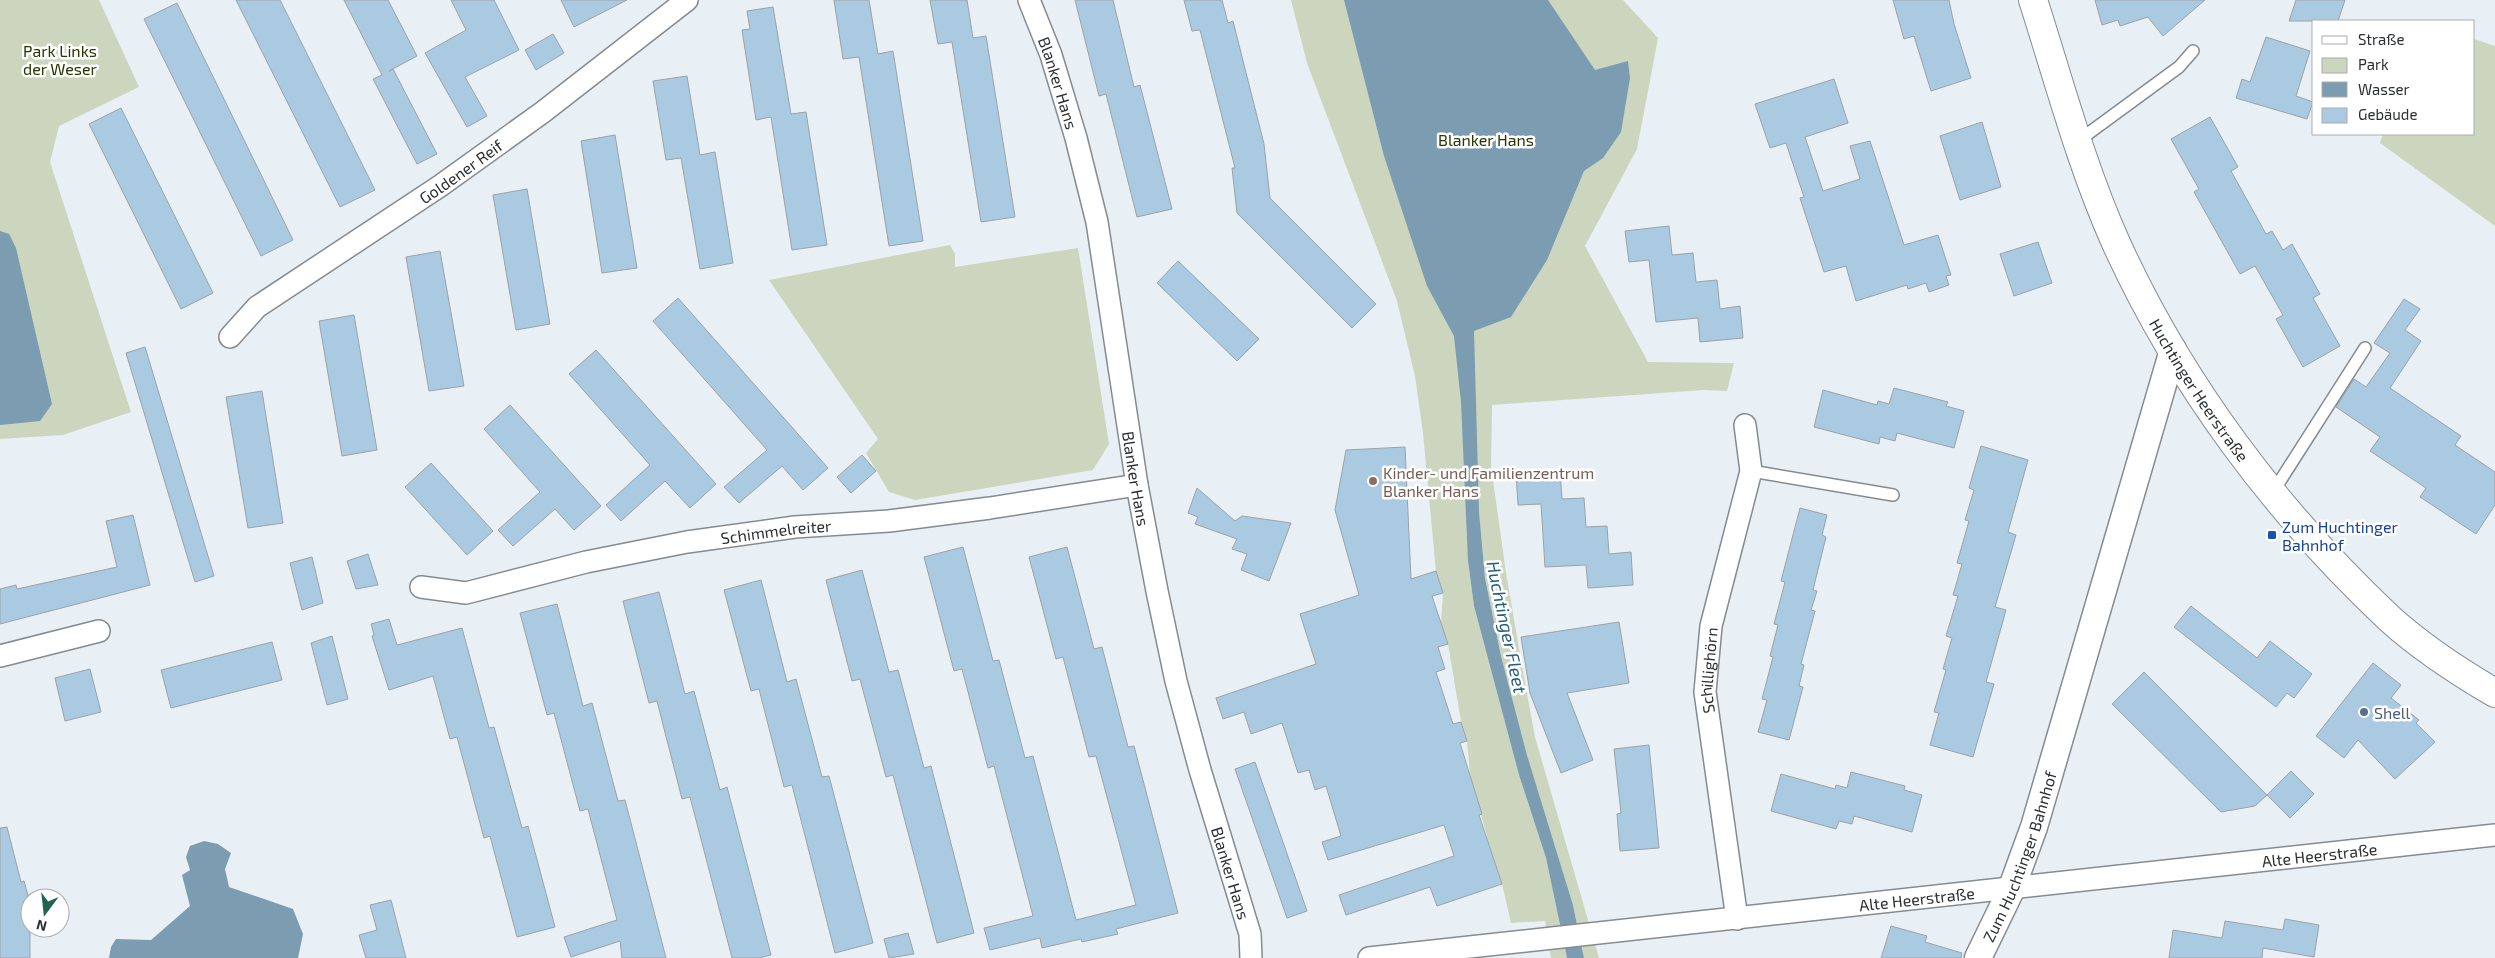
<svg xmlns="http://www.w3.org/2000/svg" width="2495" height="958" font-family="'Exo 2',sans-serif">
	<rect width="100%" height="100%" fill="#e8f0f5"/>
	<!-- green -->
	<g fill="#ccd5be">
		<path d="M0,0h99l40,87 -80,39 -9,36 81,250 -68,23 -63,4z"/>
		<path d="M1291,0h332l35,38 -21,111 -52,97 63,116 86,1 -7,28 -23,-1 -212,15 -1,61 15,107 17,99 12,65 64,221h-15l-11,-53 -46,-150 -26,-99 -16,-78 -6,-67 -11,50 6,45 45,169 27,83 21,100h-16l-6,-37 -34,2 -9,-39 -13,-40 -19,-70 -3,-33 -6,-20 -13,-77 -7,-21 2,-30 -7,-22 -13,-138 -8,-57 -18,-75 -90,-238z"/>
		<path d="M2474,39l21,7v180l-115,-83 3,-9h91z"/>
		<path d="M950,245l5,9v13l123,-19 31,196 -16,26 -178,30 -26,-8 -23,-39 12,-14 -109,-159z"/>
	</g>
	<!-- water -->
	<g fill="#7b9cb1">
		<path d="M1344,0h204l47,70 33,-9 2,17 -9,54 -18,26 -19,13 -37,89 -36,57 -37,14 5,180 6,67 16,78 26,99 46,150 11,53h-17l-21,-100 -27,-83 -45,-169 -6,-45 -7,-159 -7,-66 -27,-50 -43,-130z"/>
		<path d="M0,231l9,3 7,14 36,156 -12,17 -40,4z"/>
		<path d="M204,841l14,3 13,9 -6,16 4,18 64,22 10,25 -5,24h-189l2,-11 5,-8 35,1 39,-34 -8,-31 8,-5 -4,-13 4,-11z"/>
	</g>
	<!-- building -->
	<g fill="#aacae2" stroke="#9ba2a8">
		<path d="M236,0h44l95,190 -35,17z"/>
		<path d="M344,0h44l29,56 -28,15 4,-2 44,85 -20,10 -44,-85 9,-4z"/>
		<path d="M451,0h43l25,50 -54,27 22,39 -20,11 -42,-74 41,-23z"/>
		<path d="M561,0h66l-53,27z"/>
		<path d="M834,0h35l9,54 15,-3 30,190 -34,5 -30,-189 -16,2z"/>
		<path d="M930,0h37l6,38 13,-2 29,181 -34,5 -29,-180 -14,2z"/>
		<path d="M1075,0h38l21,87 6,-2 32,124 -35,8 -31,-123 -7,2z"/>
		<path d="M1184,0h38l6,23 5,-2 31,123 6,54 106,106 -24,24 -115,-115 -5,-45h3l-35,-138 -8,1z"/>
		<path d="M1893,0h56l5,24 17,54 -40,13 -17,-55 -10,3z"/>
		<path d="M2095,0h110l-42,36 -15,-19 -28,9 -2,-6 -16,5z"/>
		<path d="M2296,0h49l-7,21h-49z"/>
		<path d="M177,3l116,237 -32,16 -117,-237z"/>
		<path d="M773,7l18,107 15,-2 21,133 -35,5 -21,-133 -15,3 -14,-90 8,-1 -3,-18z"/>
		<path d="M553,34l11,19 -28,17 -11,-20z"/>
		<path d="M2266,37l44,14 -14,45 17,6 -6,17 -71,-21 6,-19 8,3z"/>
		<path d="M687,76l13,79 15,-3 18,111 -33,6 -19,-111 -15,2 -13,-79z"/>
		<path d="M1834,79l14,44 -43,14 18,54 37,-12 -10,-33 20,-5 34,104 34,-10 13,40 -5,1 3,9 -20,7 -3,-9 -18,6 -1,-4 -51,16 -10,-35 -22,6 -24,-74 4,-1 -18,-54 -16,5 -15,-44z"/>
		<path d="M121,108l92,185 -32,16 -92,-185z"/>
		<path d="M2210,117l28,50 -7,4 35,63 6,-3 11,19 9,-6 28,50 -7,4 27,48 -37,21 -27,-48 7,-4 -28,-49 -15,8 -46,-82 5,-3 -28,-50z"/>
		<path d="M1982,122l19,65 -41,13 -20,-64z"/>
		<path d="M615,135l22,133 -35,5 -21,-132z"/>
		<path d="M527,189l23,135 -34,6 -23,-135z"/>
		<path d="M1669,226l3,29 21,-2 3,29 21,-2 3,29 20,-3 3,32 -43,4 -2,-24 -42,4 -7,-62 -20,2 -4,-31z"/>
		<path d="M2038,242l14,41 -38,13 -14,-42z"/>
		<path d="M440,251l24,135 -35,5 -23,-134z"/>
		<path d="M1178,261l81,78 -22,22 -80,-78z"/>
		<path d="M678,298l150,170 -25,22 -21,-24 -43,37 -15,-16 43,-37 -114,-129z"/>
		<path d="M2404,299l16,10 -15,21 16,11 -31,47 71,48 -6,9 40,27v33l-19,29 -56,-37 6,-9 -56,-37 10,-14 -44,-30 18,-28 12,8 24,-34 -16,-10z"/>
		<path d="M354,315l23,135 -35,6 -23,-135z"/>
		<path d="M145,347l69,229 -19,6 -69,-229z"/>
		<path d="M596,350l120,134 -26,24 -25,-27 -44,40 -15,-16 44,-40 -81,-91z"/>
		<path d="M1894,388l54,14 -2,4 18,5 -10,37 -57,-15 -2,8 -15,-4 -1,7 -65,-17 9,-37 54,15 1,-4 11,3z"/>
		<path d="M262,391l21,132 -35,5 -22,-131z"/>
		<path d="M510,405l91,101 -27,24 -19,-21 -42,37 -15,-16 42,-38 -56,-63z"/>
		<path d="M1981,446l47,14 -20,72 8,3 -21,72 11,3 -20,72 8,2 -21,73 -43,-12 9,-32 -5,-1 12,-42 -3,-1 9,-31 -6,-2 12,-40 -5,-1 9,-31 -5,-1 12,-42 -4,-1 9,-30 -5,-2z"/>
		<path d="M1405,447l6,132 25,-8 7,22 -11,3 16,48 -10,3 7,22 -9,3 17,52 8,-2 6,19 -7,2 22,71 -3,1 23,69 -65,22 -7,-19 -84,28 -7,-20 115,-39 -10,-31 -116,35 -6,-18 19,-6 -15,-50 -11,4 -6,-20 -11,3 -16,-50 -31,11 -7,-22 -21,7 -7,-21 100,-34 -16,-50 59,-19 -24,-85 11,-60z"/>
		<path d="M862,455l14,16 -25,22 -14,-16z"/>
		<path d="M431,463l62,68 -26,24 -62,-68z"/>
		<path d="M1560,471l2,28 22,-1 2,29 21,-1 2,28 22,-2 2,33 -45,3 -2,-23 -41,2 -4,-63 -23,1 -2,-31z"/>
		<path d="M1197,488l38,33 7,-5 49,7 -22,58 -28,-11 6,-16 -15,-5 5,-10 -42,-15 3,-7 -10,-4z"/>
		<path d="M1800,508l27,7 -5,20 4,2 -13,53 4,1 -6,19 4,1 -14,53 3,1 -5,21 4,1 -14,53 -31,-8 9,-32 -5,-1 11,-42 -3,-1 8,-31 -4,-1 11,-42 -4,-1z"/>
		<path d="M133,515l17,70 -150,39v-35l16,-4 1,4 100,-22 -11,-46z"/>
		<path d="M963,547l30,114 6,-1 26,98 8,-2 43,164 60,-15 -40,-149 -7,1 -26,-100 -7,2 -27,-102 38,-10 27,102 8,-2 26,100 6,-1 44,167 -62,16 2,5 -36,8 -1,-3 -39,9 -2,-10 -50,12 -6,-22 49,-12 -39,-150 -6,2 -26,-99 -8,2 -30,-114z"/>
		<path d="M368,554l10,31 -22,4 -9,-28z"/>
		<path d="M312,557l11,46 -21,7 -12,-47z"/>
		<path d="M862,570l27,102 9,-2 26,98 7,-2 43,167 -37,10 -44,-168 -7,2 -26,-98 -8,2 -26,-101z"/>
		<path d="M761,580l26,102 9,-3 26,98 7,-1 44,167 -38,10 -43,-168 -8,2 -25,-98 -8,2 -27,-101z"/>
		<path d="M659,592l26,102 9,-3 26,99 7,-3 44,168 -12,3h-27l-42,-161 -8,2 -25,-98 -8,2 -26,-102z"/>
		<path d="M557,604l26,102 9,-3 26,98 7,-1 41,158h-44l-2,-17 -49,16 -7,-20 53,-17 -29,-111 -8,2 -26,-98 -7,2 -27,-102z"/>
		<path d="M2191,606l66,52 13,-17 42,33 -18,24 -7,-5 -11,14 -102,-80z"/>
		<path d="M389,619l8,26 65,-17 27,100 5,-1 28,101 6,-2 27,101 -38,10 -27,-101 -6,2 -27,-101 -7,2 -17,-63 -44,14 -17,-54 2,-1 -3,-11z"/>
		<path d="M1619,622l10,61 -62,10 26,67 -32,13 -31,-80 -9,-56z"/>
		<path d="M332,636l16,63 -21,6 -16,-62z"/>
		<path d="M272,642l10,38 -111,28 -10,-38z"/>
		<path d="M2373,663l28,22 -10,13 28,22 -3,3 19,19 -40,37 -37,-39 -14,18 -28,-22z"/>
		<path d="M90,669l11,43 -36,9 -10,-43z"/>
		<path d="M2144,672l123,123 -12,11 -34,6 -109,-108z"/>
		<path d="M1649,745l10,103 -39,3 -3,-37 4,-1 -7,-64z"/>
		<path d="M1255,762l52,149 -20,7 -52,-149z"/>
		<path d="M2291,771l23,23 -24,24 -23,-23z"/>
		<path d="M1851,772l54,14 -1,4 18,5 -10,37 -58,-16 -2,8 -13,-3 -3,8 -65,-18 10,-37 54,15 1,-4 11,3z"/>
		<path d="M7,827l14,55 3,-1 6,22v55h-30v-130z"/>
		<path d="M391,900l15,58h-40l-7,-23 18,-5 -7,-25z"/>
		<path d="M2285,919l34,6 -5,32 -51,-9 -1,10h-93l4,-28 49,8 3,-17 58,9z"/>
		<path d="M1891,926l36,10 -2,6 37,11 -1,5h-80z"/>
		<path d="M908,933l6,21 -25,4 -5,-19z"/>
	</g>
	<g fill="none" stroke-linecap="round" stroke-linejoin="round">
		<defs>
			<g id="service">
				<path d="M2078,141l101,-74 14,-16"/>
				<path d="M1751,471l142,24"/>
				<path d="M2273,492l92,-144"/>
			</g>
			<g id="minor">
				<path id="s1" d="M1029,0l22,55 25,83 21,84 40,263 20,106 19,90 24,89 50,164 1,24"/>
				<path id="s2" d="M230,337l27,-30 183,-121 103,-74 144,-112"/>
				<path id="s3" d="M421,587l45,6 120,-31 101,-20 108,-15 94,-6 101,-13 147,-23"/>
				<path d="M0,656l99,-25"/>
				<path id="s4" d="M1737,919l-32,-227 6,-66 40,-155 -6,-46"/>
				<path id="s5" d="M1369,958l1126,-123"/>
			</g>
			<g id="tertiary">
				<path id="s6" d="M1978,958l33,-68 23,-63 139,-477"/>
			</g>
			<g id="secondary">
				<path id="s7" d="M2033,0c26,81 48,165 83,243 64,141 161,270 274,376 31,28 69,53 105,74"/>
			</g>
		</defs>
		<!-- service casing -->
		<use href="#service" stroke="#848b91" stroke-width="14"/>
		<!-- minor casing -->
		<use href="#minor" stroke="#848b91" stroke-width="24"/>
		<!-- tertiary casing -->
		<use href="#tertiary" stroke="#848b91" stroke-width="29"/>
		<!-- secondary casing -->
		<use href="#secondary" stroke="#848b91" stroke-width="30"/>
		<!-- service -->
		<use href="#service" stroke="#fff" stroke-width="11"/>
		<!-- minor -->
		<use href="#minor" stroke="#fff" stroke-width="21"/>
		<!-- tertiary -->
		<use href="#tertiary" stroke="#fff" stroke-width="26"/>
		<!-- secondary -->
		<use href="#secondary" stroke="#fff" stroke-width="28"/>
	</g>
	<!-- markers -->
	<circle fill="#8d6e63" stroke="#fff" stroke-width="2" cx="1373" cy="481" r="5"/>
	<rect fill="#1a4fb4" stroke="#fff" stroke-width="2" x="2267" y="530" width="10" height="10" rx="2.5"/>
	<circle fill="#5c6f8a" stroke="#fff" stroke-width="2" cx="2364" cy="712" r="5"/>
	<g text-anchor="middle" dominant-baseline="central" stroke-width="5" stroke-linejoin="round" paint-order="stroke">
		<!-- park labels -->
		<g font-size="16" fill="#283600" stroke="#fff">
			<text x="60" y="50">Park Links<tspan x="60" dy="18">der Weser</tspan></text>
			<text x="1486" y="139">Blanker Hans</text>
		</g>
		<!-- street labels -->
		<g font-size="16" fill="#2c2f31" stroke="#fff">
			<text stroke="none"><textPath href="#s1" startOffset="88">Blanker Hans</textPath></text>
			<text stroke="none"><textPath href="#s2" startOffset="285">Goldener Reif</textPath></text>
			<text stroke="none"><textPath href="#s7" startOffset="426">Huchtinger Heerstraße</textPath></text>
			<text stroke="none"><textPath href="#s1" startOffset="492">Blanker Hans</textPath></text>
			<text stroke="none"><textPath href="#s3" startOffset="362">Schimmelreiter</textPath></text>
			<text stroke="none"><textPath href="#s4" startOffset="251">Schillighörn</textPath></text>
			<text stroke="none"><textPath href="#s5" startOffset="956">Alte Heerstraße</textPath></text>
			<text stroke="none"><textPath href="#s6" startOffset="110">Zum Huchtinger Bahnhof</textPath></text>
			<text stroke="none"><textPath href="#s1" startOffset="898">Blanker Hans</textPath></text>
			<text stroke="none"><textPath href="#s5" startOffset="551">Alte Heerstraße</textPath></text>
		</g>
		<!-- education labels -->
		<g font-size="16" fill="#785e54" stroke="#fff" text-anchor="start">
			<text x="1383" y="472">Kinder- und Familienzentrum<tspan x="1383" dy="18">Blanker Hans</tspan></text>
		</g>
		<!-- transit labels -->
		<g font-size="16" fill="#164399" stroke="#fff" text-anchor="start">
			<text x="2282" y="526">Zum Huchtinger<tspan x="2282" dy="18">Bahnhof</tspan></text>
		</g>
		<!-- service labels -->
		<g font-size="16" fill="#4e5e75" stroke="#fff" text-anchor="start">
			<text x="2374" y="712">Shell</text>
		</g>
		<!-- water labels -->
		<g font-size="18" font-style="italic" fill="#255d7c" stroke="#fff">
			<text transform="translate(1507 627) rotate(78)">Huchtinger Fleet</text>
		</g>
	</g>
	<!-- legend -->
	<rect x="2312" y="20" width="162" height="115" fill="#ffffff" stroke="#abacad"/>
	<rect x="2322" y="36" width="25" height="8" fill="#ffffff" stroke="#abacad"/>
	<text x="2358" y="45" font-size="15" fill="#2c2f31">Straße</text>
	<rect x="2322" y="58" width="25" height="15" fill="#ccd5be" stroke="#abacad"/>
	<text x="2358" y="70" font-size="15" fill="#2c2f31">Park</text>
	<rect x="2322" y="82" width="25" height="15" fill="#7b9cb1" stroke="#abacad"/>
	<text x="2358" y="95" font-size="15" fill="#2c2f31">Wasser</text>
	<rect x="2322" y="108" width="25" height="15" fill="#aacae2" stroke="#abacad"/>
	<text x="2358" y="120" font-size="15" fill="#2c2f31">Gebäude</text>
	<!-- north arrow -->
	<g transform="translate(45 913) rotate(195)"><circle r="24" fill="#ffffff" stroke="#abacad"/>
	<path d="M0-4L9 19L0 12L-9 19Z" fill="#226453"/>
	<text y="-8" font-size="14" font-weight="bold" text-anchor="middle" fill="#2c2f31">N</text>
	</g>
</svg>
